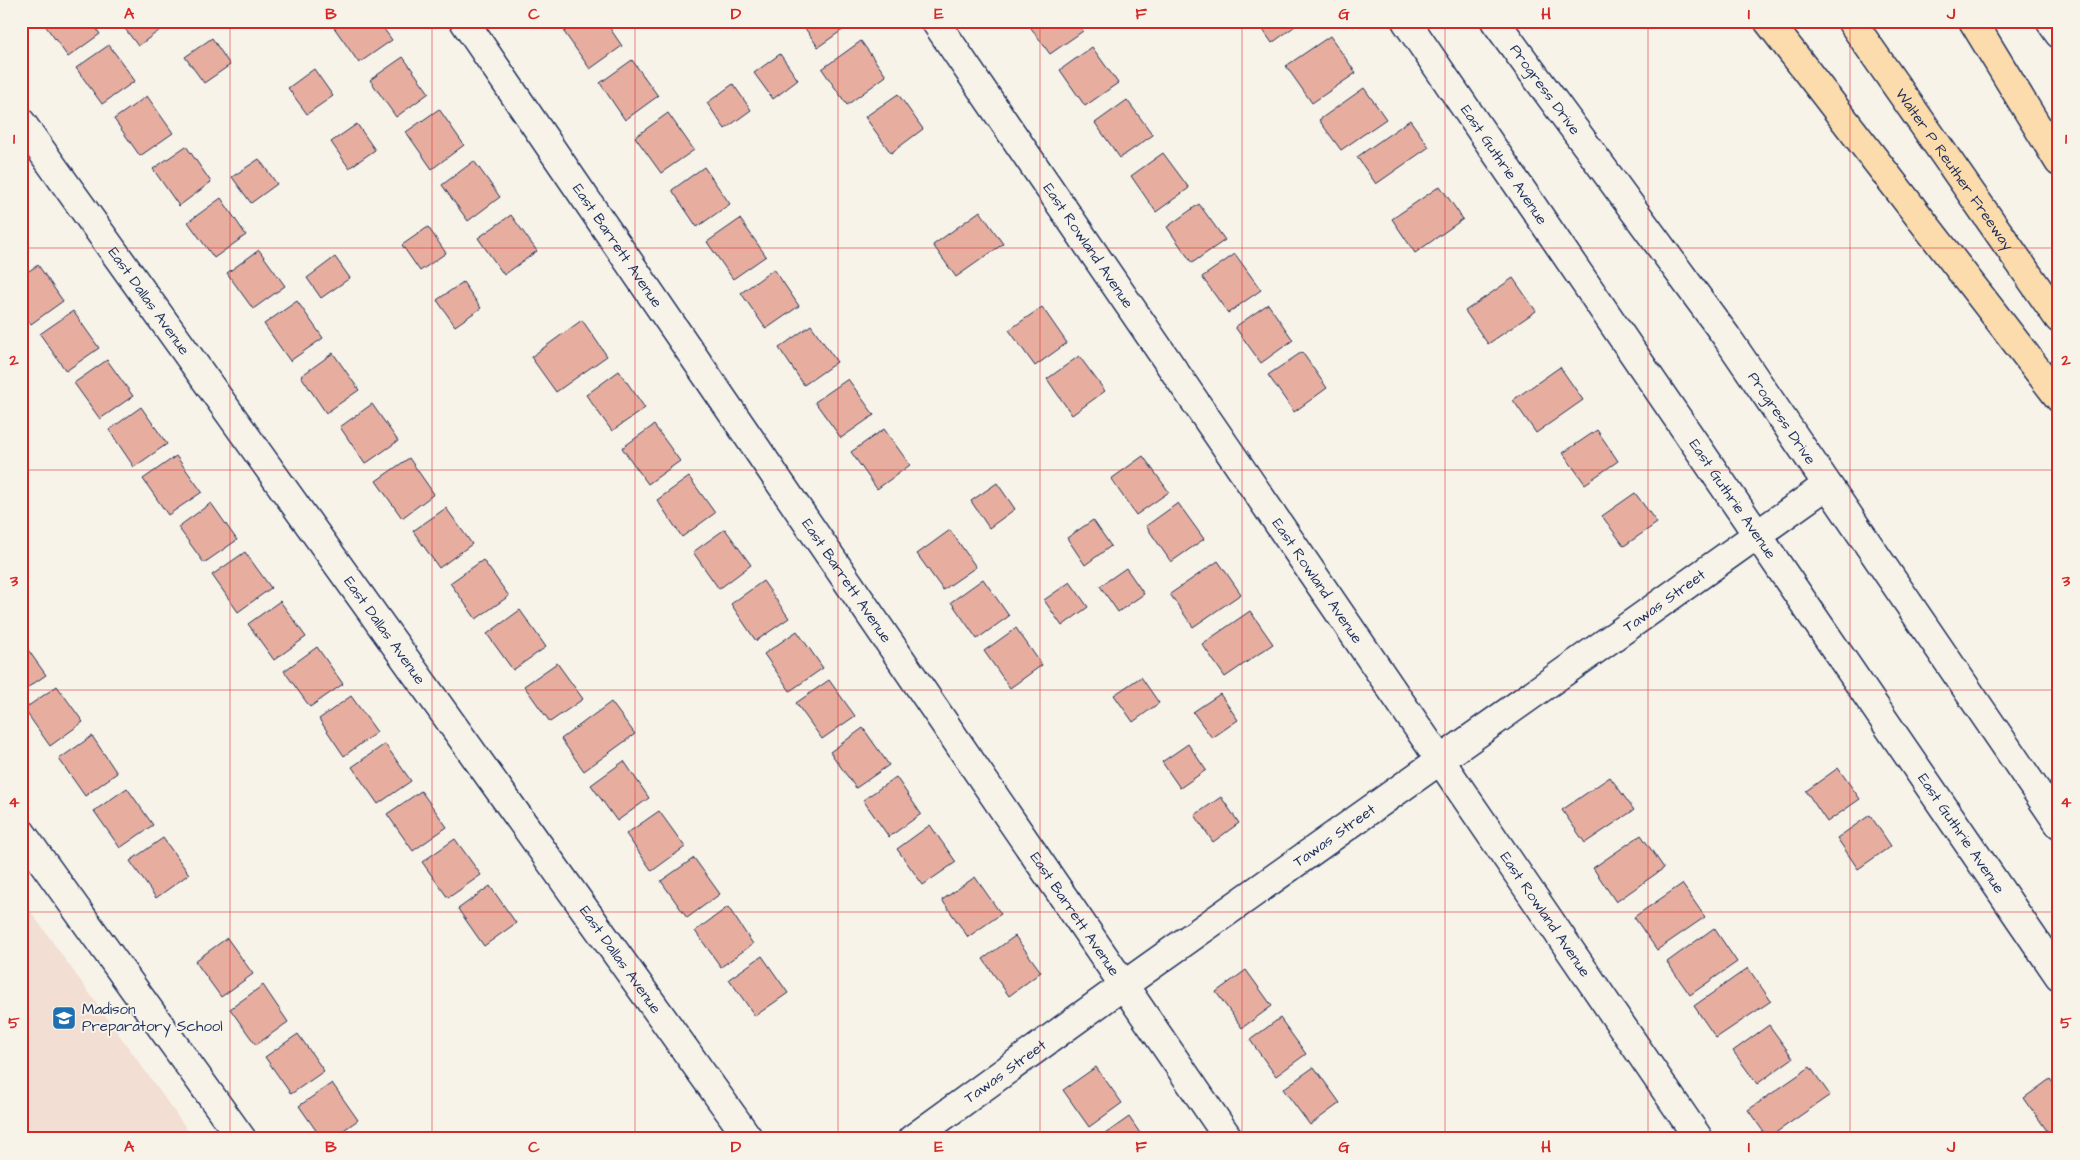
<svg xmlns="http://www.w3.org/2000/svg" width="2080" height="1160" font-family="'Architects Daughter',sans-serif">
	<rect width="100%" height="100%" fill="#f7f3e8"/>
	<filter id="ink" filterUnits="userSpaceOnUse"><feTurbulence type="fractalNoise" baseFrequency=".02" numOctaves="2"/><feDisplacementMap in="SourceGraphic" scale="10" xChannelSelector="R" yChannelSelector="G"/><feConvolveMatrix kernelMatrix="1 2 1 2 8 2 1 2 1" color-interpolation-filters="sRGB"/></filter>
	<g filter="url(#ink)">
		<!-- built -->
		<path fill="#f2ded2" d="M21,898l173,241h-173z"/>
		<!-- building -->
		<g fill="#e7ae9f" stroke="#1b2f5e">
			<path d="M42,21h49l9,13 -32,23z"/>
			<path d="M130,21h34l3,4 -29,21 -15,-20z"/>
			<path d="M340,21h38l14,19 -33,23 -26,-37z"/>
			<path d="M579,21h26l17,25 -32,23 -26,-37z"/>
			<path d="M800,21h49l2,3 -33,23z"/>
			<path d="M1026,21h50l7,10 -33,23z"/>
			<path d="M1257,21h45l-30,22z"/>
			<path d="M1330,36l26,37 -44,30 -26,-37z"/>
			<path d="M212,38l18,27 -26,18 -19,-26z"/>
			<path d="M861,41l25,35 -39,29 -25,-36z"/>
			<path d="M109,45l26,36 -33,23 -26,-36z"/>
			<path d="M1092,47l26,36 -33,23 -25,-36z"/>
			<path d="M780,54l18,26 -25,19 -19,-26z"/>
			<path d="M403,57l26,36 -33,24 -26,-37z"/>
			<path d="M632,60l26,36 -33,24 -25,-37z"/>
			<path d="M314,69l19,27 -26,18 -19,-26z"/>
			<path d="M733,84l18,26 -26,19 -18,-26z"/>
			<path d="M1364,88l22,31 -45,31 -22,-30z"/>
			<path d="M898,94l25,35 -32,24 -26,-36z"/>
			<path d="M147,96l26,37 -33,23 -26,-37z"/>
			<path d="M1127,100l26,35 -33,23 -25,-35z"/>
			<path d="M439,109l25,36 -32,24 -26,-37z"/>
			<path d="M668,113l26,37 -33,23 -26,-36z"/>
			<path d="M1410,120l19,27 -53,37 -19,-27z"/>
			<path d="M357,124l18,26 -26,18 -18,-26z"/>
			<path d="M186,146l25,36 -32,24 -26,-37z"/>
			<path d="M1163,153l26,35 -33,24 -25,-36z"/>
			<path d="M259,159l18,25 -26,19 -19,-26z"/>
			<path d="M474,161l26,36 -32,24 -26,-36z"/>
			<path d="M704,167l26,37 -33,23 -25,-37z"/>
			<path d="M1440,186l23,33 -48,34 -23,-34z"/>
			<path d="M221,198l25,37 -32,23 -26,-36z"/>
			<path d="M1199,204l26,36 -33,23 -25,-36z"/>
			<path d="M980,211l23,33 -47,33 -23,-32z"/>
			<path d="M511,215l26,36 -33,24 -26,-37z"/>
			<path d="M740,219l26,37 -33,23 -26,-37z"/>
			<path d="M428,227l18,26 -26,18 -18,-26z"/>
			<path d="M259,250l26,36 -32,23 -26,-36z"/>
			<path d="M1235,254l26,36 -33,23 -26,-36z"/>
			<path d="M335,257l15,21 -29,20 -14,-20z"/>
			<path d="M38,265l25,36 -32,23 -10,-13v-35z"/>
			<path d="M774,269l25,37 -33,23 -25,-36z"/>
			<path d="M1513,278l23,33 -48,33 -23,-33z"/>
			<path d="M463,282l18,26 -26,18 -18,-26z"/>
			<path d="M297,301l26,37 -33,23 -26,-37z"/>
			<path d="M1268,304l25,36 -32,23 -26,-36z"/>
			<path d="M1042,307l25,36 -32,23 -26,-36z"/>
			<path d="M73,311l26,37 -33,23 -26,-37z"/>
			<path d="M582,320l25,36 -51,36 -25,-35z"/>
			<path d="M811,325l26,37 -33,23 -25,-37z"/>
			<path d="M1302,352l25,36 -33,24 -26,-37z"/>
			<path d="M333,353l26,37 -33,23 -25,-37z"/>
			<path d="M1079,356l26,35 -33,24 -25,-36z"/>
			<path d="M107,360l26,36 -33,23 -26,-36z"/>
			<path d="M1560,367l23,33 -47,33 -23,-33z"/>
			<path d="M619,371l26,37 -33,23 -26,-36z"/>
			<path d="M848,379l26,36 -33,23 -26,-36z"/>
			<path d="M372,404l26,37 -33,23 -25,-37z"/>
			<path d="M141,407l26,37 -33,23 -25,-37z"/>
			<path d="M654,425l26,36 -32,23 -26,-36z"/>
			<path d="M884,429l26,36 -33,24 -26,-37z"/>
			<path d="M1597,430l21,31 -33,23 -22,-31z"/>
			<path d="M176,456l26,36 -34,23 -25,-36z"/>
			<path d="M1143,456l26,36 -33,23 -25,-36z"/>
			<path d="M409,458l25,36 -32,24 -26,-37z"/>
			<path d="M689,477l26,36 -33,24 -25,-37z"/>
			<path d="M997,483l18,26 -26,19 -18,-27z"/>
			<path d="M1635,493l22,30 -33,23 -22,-30z"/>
			<path d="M211,503l26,37 -33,23 -26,-36z"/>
			<path d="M1178,503l26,36 -33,23 -25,-36z"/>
			<path d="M446,508l26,36 -33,24 -26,-37z"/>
			<path d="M1093,520l18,26 -26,19 -18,-27z"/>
			<path d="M725,529l26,36 -32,24 -26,-37z"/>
			<path d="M950,530l26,37 -33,23 -26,-36z"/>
			<path d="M245,552l26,36 -33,24 -26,-37z"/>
			<path d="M483,560l26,36 -33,23 -26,-36z"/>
			<path d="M1218,561l23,33 -48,33 -23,-33z"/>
			<path d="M1126,568l18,26 -26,18 -18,-26z"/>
			<path d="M983,579l26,37 -32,23 -26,-37z"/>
			<path d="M763,581l26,37 -33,23 -25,-37z"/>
			<path d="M1070,582l18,25 -26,19 -18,-26z"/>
			<path d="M280,601l26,36 -32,23 -26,-36z"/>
			<path d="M520,610l26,37 -33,23 -26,-36z"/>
			<path d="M1250,611l23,33 -48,33 -23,-33z"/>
			<path d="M1016,628l26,37 -32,23 -26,-37z"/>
			<path d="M797,631l26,37 -33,23 -26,-37z"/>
			<path d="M21,640l25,35 -25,17z"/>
			<path d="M317,647l26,37 -33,23 -26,-36z"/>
			<path d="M557,663l26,36 -33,23 -26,-36z"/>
			<path d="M1141,677l18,26 -26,19 -19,-27z"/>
			<path d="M829,680l26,36 -33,23 -26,-36z"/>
			<path d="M57,686l26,36 -33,24 -26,-37z"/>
			<path d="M1220,694l18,26 -26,18 -19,-26z"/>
			<path d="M351,696l26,36 -33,24 -25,-37z"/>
			<path d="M611,702l24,32 -51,37 -23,-32z"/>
			<path d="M863,728l26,37 -33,23 -26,-36z"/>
			<path d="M92,736l25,37 -32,23 -26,-37z"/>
			<path d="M385,744l26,37 -33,23 -26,-37z"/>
			<path d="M1188,744l18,26 -26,18 -18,-26z"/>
			<path d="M624,761l25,37 -32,23 -26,-36z"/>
			<path d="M1838,768l22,31 -33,23 -21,-31z"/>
			<path d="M896,777l25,37 -32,23 -26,-37z"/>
			<path d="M1610,777l24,33 -49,33 -23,-33z"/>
			<path d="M127,788l26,37 -33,23 -26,-37z"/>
			<path d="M421,791l26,36 -34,24 -26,-37z"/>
			<path d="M1221,797l18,26 -26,19 -18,-27z"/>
			<path d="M659,811l26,36 -33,24 -26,-37z"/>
			<path d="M1870,815l21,31 -33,23 -21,-31z"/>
			<path d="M930,825l26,37 -33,23 -26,-36z"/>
			<path d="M1641,835l23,33 -48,34 -23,-34z"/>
			<path d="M163,838l26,36 -33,24 -26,-37z"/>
			<path d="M455,839l26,36 -33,23 -26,-36z"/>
			<path d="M694,858l26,36 -33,24 -26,-37z"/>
			<path d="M975,877l26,37 -33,23 -26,-37z"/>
			<path d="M1682,884l23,33 -48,33 -23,-33z"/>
			<path d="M490,886l26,37 -32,23 -26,-37z"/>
			<path d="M728,907l25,37 -32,23 -26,-36z"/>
			<path d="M1714,928l23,34 -47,33 -23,-33z"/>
			<path d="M1015,936l26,36 -32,24 -26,-37z"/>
			<path d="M227,938l26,36 -32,23 -26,-36z"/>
			<path d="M762,956l26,37 -33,23 -26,-37z"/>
			<path d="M1748,968l23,33 -55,37 -22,-32z"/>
			<path d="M1246,970l26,36 -30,22 -26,-36z"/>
			<path d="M263,985l25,37 -32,23 -26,-36z"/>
			<path d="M1280,1018l26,36 -30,22 -26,-36z"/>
			<path d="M1769,1025l24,33 -36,26 -24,-33z"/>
			<path d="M298,1034l26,37 -33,23 -26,-37z"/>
			<path d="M1096,1067l26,36 -33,24 -26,-37z"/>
			<path d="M1314,1067l26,36 -30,22 -27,-36z"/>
			<path d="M1810,1067l20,28 -62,43 -20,-28z"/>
			<path d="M2050,1079l9,12v37l-9,7 -26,-37z"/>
			<path d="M332,1083l26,37 -27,19h-9l-23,-33z"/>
			<path d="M1129,1117l15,22h-46z"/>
			<path d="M365,1130l6,9h-17z"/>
		</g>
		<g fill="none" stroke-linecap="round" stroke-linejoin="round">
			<defs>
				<g id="street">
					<path id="s1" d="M464,21l765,1118"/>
					<path id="s2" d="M935,21l764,1118"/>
					<path id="s3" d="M1406,21l653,955"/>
					<path id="s4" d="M21,122l728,1017"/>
					<path d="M21,832l221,307"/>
					<path id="s5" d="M912,1139l212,-154 703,-500"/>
				</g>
				<g id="secondary">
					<path id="s6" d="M1495,21l231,315 333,488"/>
					<path d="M2050,21l9,13"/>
				</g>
				<g id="highway">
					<path d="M1768,21l291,377"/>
					<path id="s7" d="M1851,21l208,298"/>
					<path d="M1973,21l86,141"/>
				</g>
			</defs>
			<!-- street casing -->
			<use href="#street" stroke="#1b2f5e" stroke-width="31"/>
			<!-- secondary casing -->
			<use href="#secondary" stroke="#1b2f5e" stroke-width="31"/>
			<!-- highway casing -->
			<use href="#highway" stroke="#1b2f5e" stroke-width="31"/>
			<!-- street -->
			<use href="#street" stroke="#f7f3e8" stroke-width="28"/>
			<!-- secondary -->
			<use href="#secondary" stroke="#f7f3e8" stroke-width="28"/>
			<!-- highway -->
			<use href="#highway" stroke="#fcdcac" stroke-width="28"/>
		</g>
	</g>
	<!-- grid -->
	<path fill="none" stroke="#d62828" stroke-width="1" stroke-opacity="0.55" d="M230,21v1118M432,21v1118M635,21v1118M838,21v1118M1040,21v1118M1242,21v1118M1445,21v1118M1648,21v1118M1850,21v1118M21,248h2038M21,470h2038M21,690h2038M21,912h2038"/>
	<!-- icons -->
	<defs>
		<symbol id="school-square" viewBox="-11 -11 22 22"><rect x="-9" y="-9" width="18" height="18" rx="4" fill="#1f6fb2" stroke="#f7f3e8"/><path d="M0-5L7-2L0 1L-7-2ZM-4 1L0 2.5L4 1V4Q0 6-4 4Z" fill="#fff"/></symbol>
	</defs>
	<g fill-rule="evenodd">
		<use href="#school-square" x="50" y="1004" width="28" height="28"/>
	</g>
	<g text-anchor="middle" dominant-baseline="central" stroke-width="4" stroke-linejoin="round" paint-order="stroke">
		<!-- street labels -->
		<g font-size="15" fill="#1b2f5e" stroke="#f7f3e8">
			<text stroke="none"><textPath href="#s6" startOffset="85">Progress Drive</textPath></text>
			<text stroke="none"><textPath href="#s3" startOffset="174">East Guthrie Avenue</textPath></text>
			<text stroke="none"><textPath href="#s7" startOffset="181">Walter P Reuther Freeway</textPath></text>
			<text stroke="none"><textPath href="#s1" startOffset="272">East Barrett Avenue</textPath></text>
			<text stroke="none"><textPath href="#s2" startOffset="272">East Rowland Avenue</textPath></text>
			<text stroke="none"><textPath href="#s4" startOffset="220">East Dallas Avenue</textPath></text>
			<text stroke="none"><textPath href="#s6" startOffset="490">Progress Drive</textPath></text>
			<text stroke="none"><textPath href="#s3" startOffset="579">East Guthrie Avenue</textPath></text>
			<text stroke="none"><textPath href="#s2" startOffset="678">East Rowland Avenue</textPath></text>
			<text stroke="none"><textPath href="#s1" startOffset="678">East Barrett Avenue</textPath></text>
			<text stroke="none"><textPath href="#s5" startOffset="925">Tawas Street</textPath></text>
			<text stroke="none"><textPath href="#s4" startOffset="625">East Dallas Avenue</textPath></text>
			<text stroke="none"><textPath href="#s3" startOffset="984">East Guthrie Avenue</textPath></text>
			<text stroke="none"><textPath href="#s5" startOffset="520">Tawas Street</textPath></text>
			<text stroke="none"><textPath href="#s1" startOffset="1082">East Barrett Avenue</textPath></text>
			<text stroke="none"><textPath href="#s2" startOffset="1082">East Rowland Avenue</textPath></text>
			<text stroke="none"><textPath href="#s4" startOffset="1030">East Dallas Avenue</textPath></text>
			<text stroke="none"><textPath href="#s5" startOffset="115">Tawas Street</textPath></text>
		</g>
		<!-- poi labels -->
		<g font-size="15" fill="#1b2f5e" stroke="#f7f3e8" text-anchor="start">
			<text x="82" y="1009">Madison<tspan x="82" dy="17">Preparatory School</tspan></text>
		</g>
	</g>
	<!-- margin -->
	<rect width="2080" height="1160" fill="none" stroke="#f7f3e8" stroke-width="55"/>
	<rect x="28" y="28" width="2024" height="1104" fill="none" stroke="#d62828" stroke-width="2"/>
	<g font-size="16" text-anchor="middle" font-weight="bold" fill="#d62828">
		<text x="129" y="19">A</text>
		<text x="331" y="19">B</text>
		<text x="534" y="19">C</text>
		<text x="736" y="19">D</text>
		<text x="939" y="19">E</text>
		<text x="1141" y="19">F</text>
		<text x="1344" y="19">G</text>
		<text x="1546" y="19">H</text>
		<text x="1749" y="19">I</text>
		<text x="1951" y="19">J</text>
		<text x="14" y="144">1</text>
		<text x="2066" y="144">1</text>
		<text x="14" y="365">2</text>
		<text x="2066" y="365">2</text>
		<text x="14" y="586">3</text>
		<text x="2066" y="586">3</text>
		<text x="14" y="807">4</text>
		<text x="2066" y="807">4</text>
		<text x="14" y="1028">5</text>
		<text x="2066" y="1028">5</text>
		<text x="129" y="1152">A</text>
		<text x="331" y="1152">B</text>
		<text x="534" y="1152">C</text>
		<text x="736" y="1152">D</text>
		<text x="939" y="1152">E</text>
		<text x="1141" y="1152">F</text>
		<text x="1344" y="1152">G</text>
		<text x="1546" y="1152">H</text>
		<text x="1749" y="1152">I</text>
		<text x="1951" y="1152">J</text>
	</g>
</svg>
